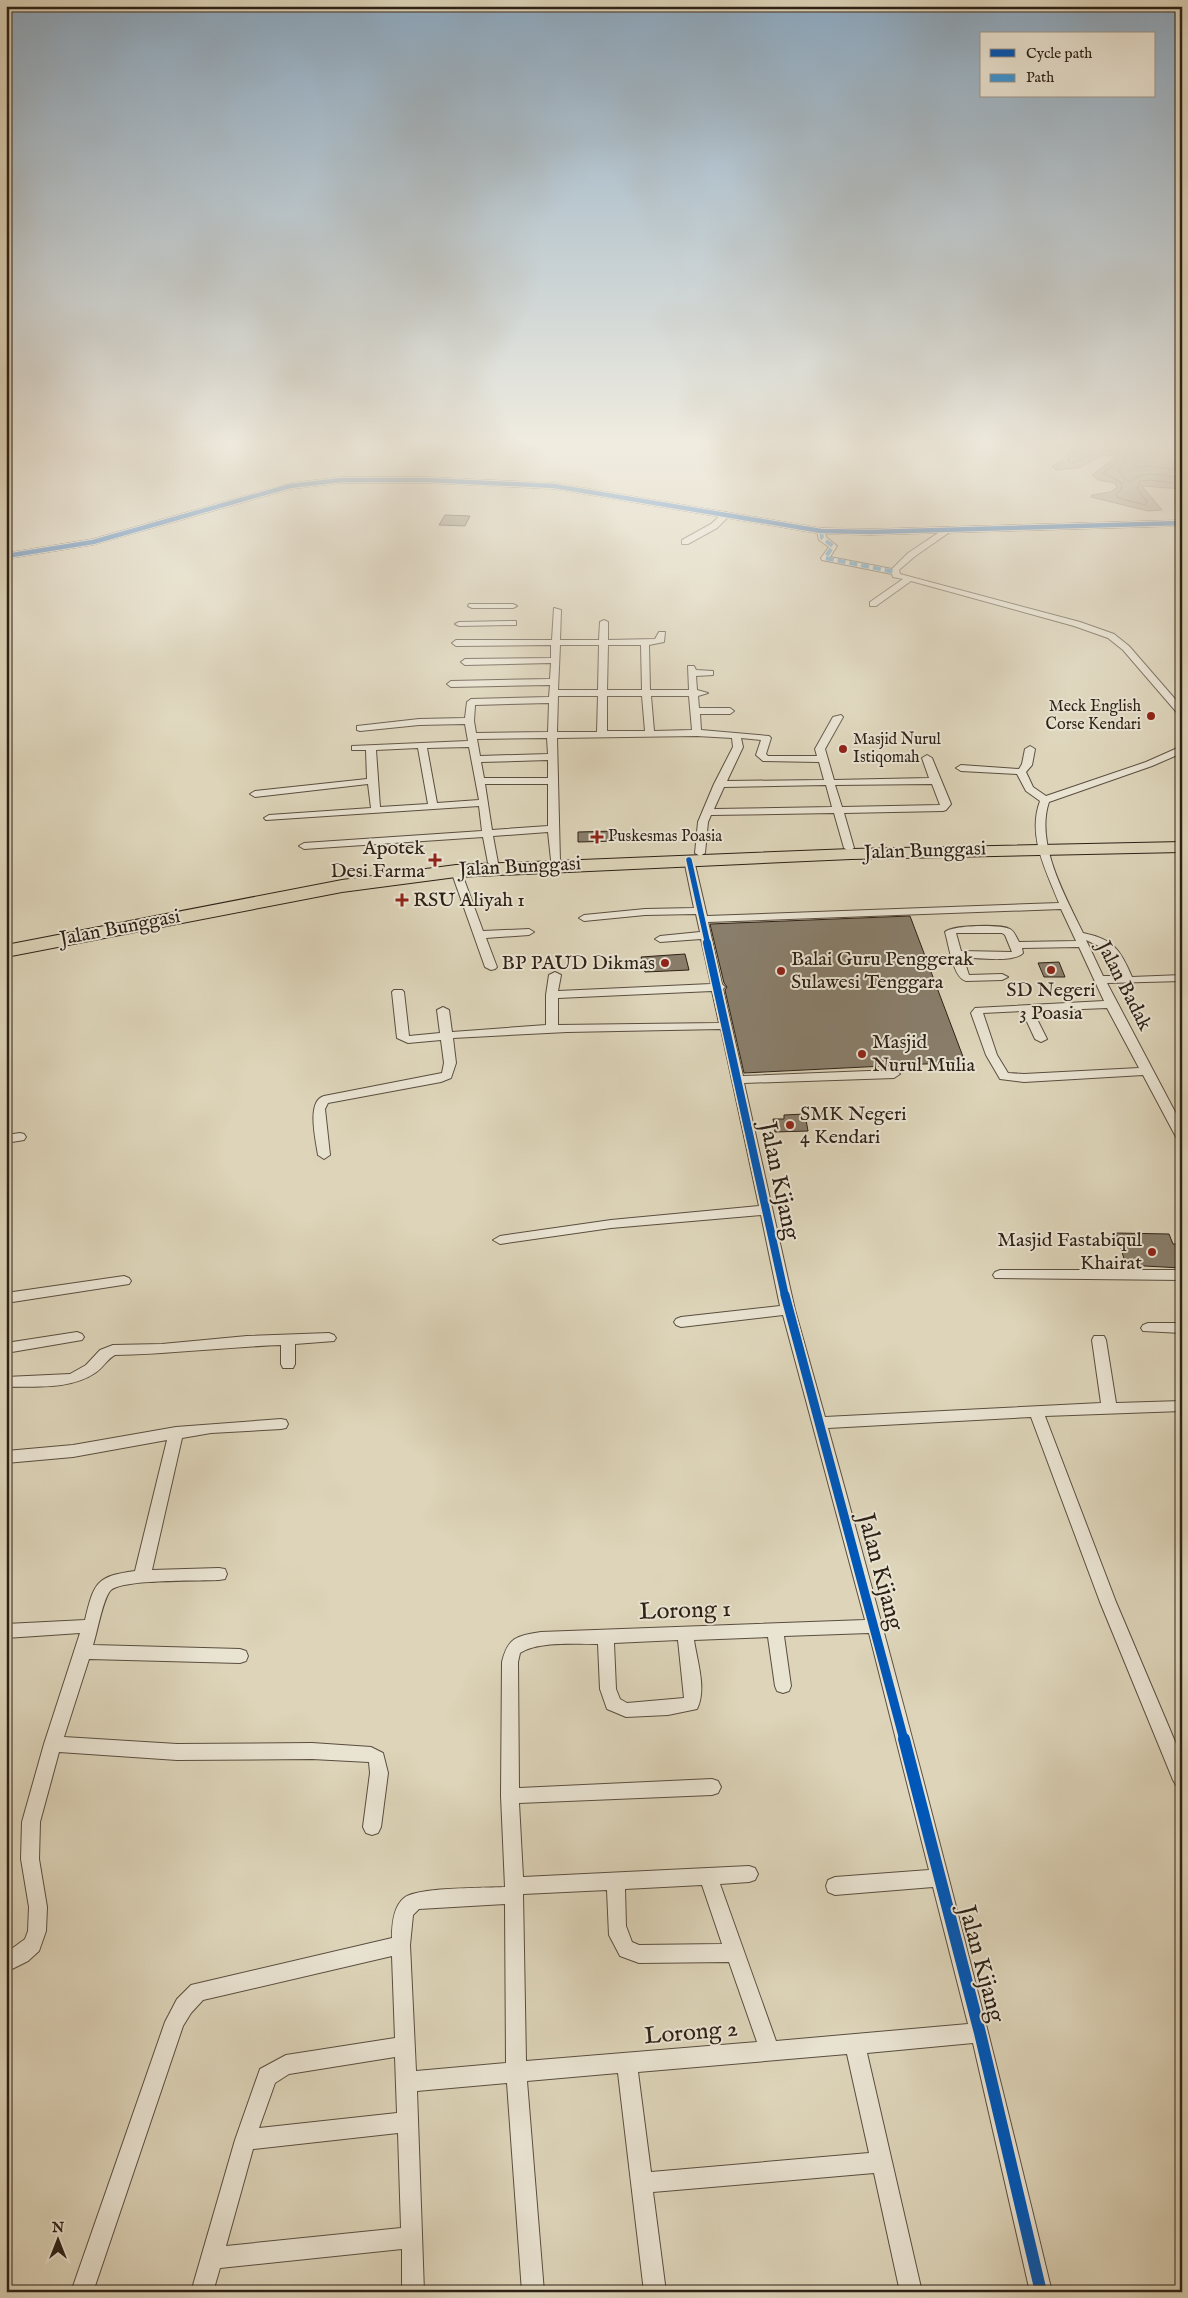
<svg xmlns="http://www.w3.org/2000/svg" width="1188" height="2298" font-family="'IM FELL English',serif">
	<rect width="100%" height="100%" fill="#ddd4b9"/>
	<filter id="stains"><feTurbulence type="fractalNoise" baseFrequency=".004" numOctaves="4"/><feColorMatrix values="0 0 0 0 .2 0 0 0 0 .09 0 0 0 0 .02 0 0 0 .5 -.17"/></filter>
	<radialGradient id="worn" r=".72"><stop offset=".6" stop-color="#630" stop-opacity="0"/><stop offset="1" stop-color="#630" stop-opacity=".3"/></radialGradient>
	<!-- water -->
	<path fill="#a29782" stroke="#746857" d="M968,444h214v45l-40,-3 20,24 -14,1 -57,-14 1,-2 18,-3 7,-4 -2,-5 -17,-3 -6,-5 22,-16 1,-3 -11,-1 -26,13 -22,2 -4,-4c7,-3 14,-7 15,-15 -21,-11 -73,-7 -99,-7z"/>
	<g fill="none" stroke-linecap="round" stroke-linejoin="round">
		<!-- shore -->
		<g stroke="#685c4c" stroke-width="1">
			<path d="M1064,444l8,6 -4,11 2,3 36,-14 12,2 1,9 -16,12 19,10 -1,7 -5,5 2,3 27,7 2,-4 -10,-12 3,-8 9,-1 33,4"/>
			<path d="M1113,444l13,7v8l-8,12 11,11c15,-13 35,-6 53,-4"/>
			<path d="M1129,444l5,9v15l15,-2 33,4"/>
		</g>
	</g>
	<!-- building -->
	<g fill="#897e6b" stroke="#2e2116">
		<path d="M445,515l25,1 -5,10 -26,-1z"/>
		<path d="M615,831v10l-37,1v-10z"/>
		<path d="M910,916l55,146 -221,11 -19,-83 2,-3 -3,-4 -14,-59z"/>
		<path d="M685,954l4,16 -44,2 -4,-15z"/>
		<path d="M1059,962l6,15h-21l-6,-14z"/>
		<path d="M805,1114l3,17 -33,1 -2,-13h11v-4z"/>
		<path d="M1116,1233l53,1 4,10h9v24l-56,-3z"/>
	</g>
	<g fill="none" stroke-linecap="round" stroke-linejoin="round">
		<defs>
			<g id="street">
				<path d="M724,512l7,2 -14,14 -29,16h-6v-4l29,-16z"/>
				<path d="M947,527l7,2 -40,28 -15,13 1,4 180,48 34,12 15,12 53,61v9l-3,-1 -56,-65 -15,-12 -34,-12 -163,-45 -35,25h-6v-4l33,-23 -10,-2 -1,-3 -70,-14 -1,-2 8,-11 -10,-7 -2,-9 7,-2 2,8 11,9 -7,11 62,12 16,-16z"/>
				<path d="M469,604h44l4,2 -4,2h-41l-4,-2z"/>
				<path d="M554,608l7,2 -1,30h39l1,-18 4,-2 4,2v18l47,-1 4,-7h6l-1,10 -15,3 1,45h39l-1,-24h6l2,4 17,1v4l-17,1 1,14 11,3 -10,3 1,12h31l4,3 -4,3h-30l1,16 68,6 2,2 -5,16 2,2h49l-2,-7 18,-32 8,-2 2,2 -18,32 9,31 95,-2 -7,-20 5,-3 5,3 19,46 -5,6 -3,1 -99,2 10,35 -5,3 -5,-3 -10,-35 -123,2 -3,7 -3,31 -5,3 -5,-3 3,-31 16,-38 19,-37 -1,-9 -35,-2 -140,2 3,124h-8l-1,-2 -3,-28 -55,4 5,27 -5,3 -5,-3 -5,-26 -179,12 -5,-3 5,-3 178,-12 -3,-25 -213,14 -2,-2 5,-3 102,-7 -3,-24 -113,13 -5,-3 5,-3 112,-12 -1,-29h-14v-4l116,-5 -3,-17 -46,1 -59,6 -3,-1v-4l62,-7 46,-1 2,-16 4,-3 78,-2 1,-12 -99,2 -4,-3 4,-3 99,-2 1,-16 -86,2 -4,-3 4,-3 86,-1v-13l-95,1 -4,-3 4,-3h96zM560,645h39l-1,45h-40zM608,645h33l1,45h-35zM558,696h40l-1,36h-40zM607,696h35l3,35h-38zM651,696h38l3,34 -38,1zM549,703l-1,29 -72,1 -2,-12 1,-16zM547,738l1,16 -68,2 -3,-17zM741,738l20,2 -5,15 7,6 56,1 5,18 -97,1 16,-34zM469,747l10,53 -42,3 -10,-55zM418,748l10,56 -48,3 -4,-57zM548,760v18h-64l-3,-16zM485,784h63v42l-56,4zM932,784l8,21 -98,2 -7,-22zM826,785l6,22 -118,2 10,-22z"/>
				<path d="M513,621h3v4l-57,1 -4,-2 4,-2z"/>
				<path d="M1030,746l5,3 -3,16 -6,7 7,15 13,9 100,-34 36,-16v7l-30,13 -103,36c-14,41 16,94 34,131 30,6 37,16 49,44l50,-2v6l-75,2 75,142v16l-6,-4 -33,-62 -119,7 -24,-3 -14,-24 -15,-42 4,-5 129,-7 -25,-54 -57,1 1,5c-9,10 -45,5 -60,4l6,18 33,-1 6,3 -6,3 -36,1c-13,-3 -17,-36 -21,-49 6,-7 56,-8 65,-3 5,3 6,8 9,13l57,-1 -15,-32 -353,13 14,62 3,3 -2,2 20,87 151,-6 6,4 -6,4 -150,5 51,227 30,107 276,-14 -9,-63 2,-4h10l2,4 10,63 66,-2v10l-137,5 71,186 66,156v30l-6,-3 -3,-5 -73,-178 -69,-185 -203,11c80,287 154,574 224,864h-22l-57,-249 -106,10 55,239h-22l-26,-119 -221,19 13,100h-22l-26,-219 -91,8 17,211h-22l-15,-209 -90,8 7,201h-22v-43l-182,19 -7,24h-22l44,-152 25,-71 26,-14 109,-17 -3,-82 -189,44 -12,13 -8,13 -90,266h-22l94,-270 12,-23 14,-14 201,-47c0,-13 1,-31 12,-40 13,-11 81,-10 101,-11l-4,-91 1,-134c6,-25 15,-26 39,-30l324,-12 -82,-305 -102,12 -5,-2 -2,-3 2,-3 5,-2 99,-11 -19,-91 -150,13 -111,16 -7,-4 7,-4 111,-16 148,-14 -38,-177 -154,3 -114,6 3,25 -5,15 -10,4 -113,21 -3,6 5,46 -6,4 -6,-4c-2,-14 -12,-54 6,-59l118,-23 2,-10 -3,-23 -33,3 -11,-5 -5,-46 2,-2h8l2,2 5,44 31,-3 -3,-23 6,-3 6,3 3,22 94,-7v-30l3,-20 6,-3 6,3 -3,16 153,-7 -10,-45 -41,3 -5,-3 5,-3 40,-4 -4,-18 -51,1 -61,6 -5,-3 5,-3 61,-6 49,-1 -10,-48 1,-2h8l1,2 13,56 352,-13c-13,-33 -32,-67 -19,-102l-14,-10 -9,-17 -56,-3 -5,-3 5,-3 58,4 3,-5 3,-15zM956,933h46l3,2 7,17 -51,-1zM1086,940l21,10 14,26h-18zM712,991l7,32 -161,2v-27zM1107,1008l32,60 -115,6 -16,-1 -11,-18 -14,-42 39,-2 13,28 6,3 6,-3 -14,-28zM869,1633l60,237 -94,7 -7,3 -2,6 2,6 7,3 98,-8 35,137 -192,17 -56,-157 29,-2 6,-2 3,-6 -3,-6 -6,-2 -226,11 -4,-74 193,-8 6,-2 3,-6 -3,-6 -6,-2 -193,9 -1,-126 2,-9c17,-12 57,-9 78,-9l2,45 7,20 19,8 42,-2 29,-6c10,-20 0,-48 -3,-69l74,-3 7,49 2,5 6,2 6,-2 2,-5 -7,-50zM678,1640l6,58 -57,5 -7,-4 -4,-10 -2,-46zM702,1885l20,59 -83,1 -7,-3 -6,-16 -1,-37zM607,1890l2,45 11,21 19,7 90,-1 28,80 -231,19 -3,-167zM505,1904l1,159 -90,8 -6,-126 3,-30 6,-6zM847,2054l22,99 -218,19 -13,-100zM395,2057l2,56 -138,15 16,-45 14,-9zM398,2133l3,95 -175,18 27,-97z"/>
				<path d="M456,868l5,3 22,60 46,-2 5,3 -5,3 -43,3 11,29 -2,2 -4,1 -6,-3 -34,-96z"/>
				<path d="M20,1133l4,1 2,3 -2,3 -18,3v-8z"/>
				<path d="M1000,1270h182v10l-187,-2 -2,-3 2,-3z"/>
				<path d="M124,1276l5,2 2,3 -2,3 -123,19v-10z"/>
				<path d="M1148,1323h34v10l-39,-2 -2,-3 2,-3z"/>
				<path d="M77,1332l5,2 2,3 -2,3 -76,13v-10z"/>
				<path d="M329,1333l5,2 2,3 -2,3 -39,3v20l-2,4h-10l-2,-4v-19c-55,2 -110,9 -166,10 -8,4 -12,13 -20,18 -25,17 -60,13 -89,14v-10l64,-3 16,-9 14,-15 13,-5 49,-1 85,-8z"/>
				<path d="M281,1419l5,1 2,4 -2,4 -5,1 -70,4 -29,5 -30,132 67,-2 6,1 2,5 -2,5 -6,1c-19,1 -95,-1 -108,10 -8,7 -14,44 -18,55l147,4 6,2 2,5 -2,5 -6,2 -151,-4 -25,78 113,7 135,-1 59,4 12,6 5,20 -7,54 -3,6 -6,2 -6,-2 -3,-6 7,-54 -1,-11 -57,-3 -135,1 -118,-8 -19,70 -1,37 8,48 -1,24 -7,20 -11,10 -22,11v-19l19,-14 3,-8 1,-24 -8,-48 1,-37 22,-78 36,-111 -74,5v-14l79,-4c9,-37 11,-44 50,-49l32,-131 -94,17 -67,6v-12l67,-6 103,-18z"/>
			</g>
			<path id="secondary" d="M342,477h85l127,6 267,45 50,1 311,-9v6l-311,9 -50,-1 -267,-45 -127,-6h-85l-51,6 -198,56 -87,14v-6l86,-14 198,-56z"/>
			<path id="highway" d="M1182,842v10l-331,7 -395,18 -114,15 -336,65v-12l336,-65 114,-15 395,-16z"/>
		</defs>
		<!-- street casing -->
		<use href="#street" stroke="#5a4e3f" stroke-width="2"/>
		<!-- secondary casing -->
		<use href="#secondary" stroke="#2e2116" stroke-width="1"/>
		<!-- highway casing -->
		<use href="#highway" stroke="#2e2116" stroke-width="2"/>
		<!-- street -->
		<use href="#street" fill="#e9e3d2" fill-rule="evenodd"/>
		<!-- secondary -->
		<use href="#secondary" fill="#e9e3d2" fill-rule="evenodd"/>
		<!-- highway -->
		<use href="#highway" fill="#ddd4b9" fill-rule="evenodd"/>
		<!-- quiet -->
		<path stroke="#3c95d4" stroke-width="4" stroke-dasharray="8 4" stroke-linecap="butt" d="M821,531l1,7 11,8 -8,12 70,14"/>
		<defs>
			<path id="cycleway-far4" d="M6,556l87,-14 197,-56 52,-6h85l127,6 267,45 50,1 311,-9"/>
			<path id="cycleway-far3" d="M689,860l19,85"/>
			<path id="cycleway-far2" d="M707,943l78,353"/>
			<path id="cycleway-far1" d="M785,1295l119,445"/>
			<path id="cycleway" d="M904,1739l76,294 61,259"/>
		</defs>
		<!-- cycleway-far4 casing -->
		<use href="#cycleway-far4" stroke="#e9e3d2" stroke-width="6"/>
		<!-- cycleway-far3 casing -->
		<use href="#cycleway-far3" stroke="#e9e3d2" stroke-width="8"/>
		<!-- cycleway-far2 casing -->
		<use href="#cycleway-far2" stroke="#e9e3d2" stroke-width="11"/>
		<!-- cycleway-far1 casing -->
		<use href="#cycleway-far1" stroke="#e9e3d2" stroke-width="12"/>
		<!-- cycleway casing -->
		<use href="#cycleway" stroke="#e9e3d2" stroke-width="15"/>
		<!-- cycleway-far4 -->
		<use href="#cycleway-far4" stroke="#0057b8" stroke-width="4.5"/>
		<!-- cycleway-far3 -->
		<use href="#cycleway-far3" stroke="#0057b8" stroke-width="5.5"/>
		<!-- cycleway-far2 -->
		<use href="#cycleway-far2" stroke="#0057b8" stroke-width="8"/>
		<!-- cycleway-far1 -->
		<use href="#cycleway-far1" stroke="#0057b8" stroke-width="9"/>
		<!-- cycleway -->
		<use href="#cycleway" stroke="#0057b8" stroke-width="12"/>
	</g>
	<!-- sky -->
	<linearGradient id="sky" x2="0" y2="1"><stop stop-color="#8ca8bf"/><stop offset="0.58" stop-color="#f0ece0"/><stop offset="1" stop-color="#f0ece0" stop-opacity="0"/></linearGradient>
	<rect width="1188" height="765" fill="url(#sky)"/>
	<!-- markers -->
	<g fill="#8f2418" stroke="#e9e3d2" stroke-width="2">
		<circle cx="1151" cy="716" r="5"/>
		<circle cx="843" cy="749" r="5"/>
		<path d="M594.5 829.5h5v5h5v5h-5v5h-5v-5h-5v-5h5z"/>
		<path d="M432.5 852.5h5v5h5v5h-5v5h-5v-5h-5v-5h5z"/>
		<path d="M399.5 892.5h5v5h5v5h-5v5h-5v-5h-5v-5h5z"/>
		<circle cx="665" cy="963" r="5"/>
		<circle cx="1051" cy="970" r="5"/>
		<circle cx="781" cy="971" r="5"/>
		<circle cx="862" cy="1054" r="5"/>
		<circle cx="790" cy="1125" r="5"/>
		<circle cx="1152" cy="1252" r="5"/>
	</g>
	<g text-anchor="middle" dominant-baseline="central" stroke-width="4" stroke-linejoin="round" paint-order="stroke">
		<!-- far-poi labels -->
		<g font-size="16" fill="#2e2116" stroke="#e9e3d2" text-anchor="start">
			<text x="1141" y="707" text-anchor="end">Meck English<tspan x="1141" dy="18">Corse Kendari</tspan></text>
			<text x="853" y="740">Masjid Nurul<tspan x="853" dy="18">Istiqomah</tspan></text>
			<text x="608" y="837">Puskesmas Poasia</text>
		</g>
		<!-- poi labels -->
		<g font-size="20" fill="#2e2116" stroke="#e9e3d2" text-anchor="start">
			<text x="425" y="848" text-anchor="end">Apotek<tspan x="425" dy="23">Desi Farma</tspan></text>
			<text x="413" y="900">RSU Aliyah 1</text>
			<text x="791" y="959">Balai Guru Penggerak<tspan x="791" dy="23">Sulawesi Tenggara</tspan></text>
			<text x="655" y="963" text-anchor="end">BP PAUD Dikmas</text>
			<text x="1051" y="990" text-anchor="middle">SD Negeri<tspan x="1051" dy="23">3 Poasia</tspan></text>
			<text x="872" y="1042">Masjid<tspan x="872" dy="23">Nurul Mulia</tspan></text>
			<text x="800" y="1114">SMK Negeri<tspan x="800" dy="23">4 Kendari</tspan></text>
			<text x="1142" y="1240" text-anchor="end">Masjid Fastabiqul<tspan x="1142" dy="23">Khairat</tspan></text>
		</g>
		<!-- street labels -->
		<g font-size="20" fill="#2e2116" stroke="#e9e3d2">
			<text transform="translate(925 851) rotate(-2)">Jalan Bunggasi</text>
			<text transform="translate(520 867) rotate(-3)">Jalan Bunggasi</text>
			<text transform="translate(120 928) rotate(-11)">Jalan Bunggasi</text>
			<text transform="translate(1124 986) rotate(63)">Jalan Badak</text>
		</g>
		<!-- near-street labels -->
		<g font-size="24" fill="#2e2116" stroke="#e9e3d2">
			<text transform="translate(779 1181) rotate(78)">Jalan Kijang</text>
			<text transform="translate(880 1572) rotate(75)">Jalan Kijang</text>
			<text transform="translate(685 1611) rotate(-2)">Lorong 1</text>
			<text transform="translate(981 1964) rotate(75)">Jalan Kijang</text>
			<text transform="translate(691 2033) rotate(-5)">Lorong 2</text>
		</g>
	</g>
	<!-- margin -->
	<rect width="1188" height="2298" fill="none" stroke="#ddd4b9" stroke-width="25"/>
	<rect x="8" y="8" width="1173" height="2283" fill="none" stroke="#2e2116" stroke-width="2.5"/>
	<rect x="12" y="12" width="1163" height="2273" fill="none" stroke="#2e2116"/>
	<!-- legend -->
	<rect x="980" y="32" width="175" height="65" fill="#e9e3d2" stroke="#9e9587"/>
	<rect x="990" y="49" width="25" height="8" fill="#0057b8" stroke="#9e9587"/>
	<text x="1026" y="58" font-size="15" fill="#2e2116">Cycle path</text>
	<rect x="990" y="74" width="25" height="8" fill="#3c95d4" stroke="#9e9587"/>
	<text x="1026" y="82" font-size="15" fill="#2e2116">Path</text>
	<!-- north arrow -->
	<g transform="translate(58 2240)" stroke="#e9e3d2" stroke-width="4" paint-order="stroke">
	<path d="M0-4L9 19L0 12L-9 19Z" fill="#2e2116"/>
	<text y="-8" font-size="14" font-weight="bold" text-anchor="middle" fill="#2e2116">N</text>
	</g>
	<rect width="100%" height="100%" filter="url(#stains)"/>
	<rect width="100%" height="100%" fill="url(#worn)"/>
</svg>
